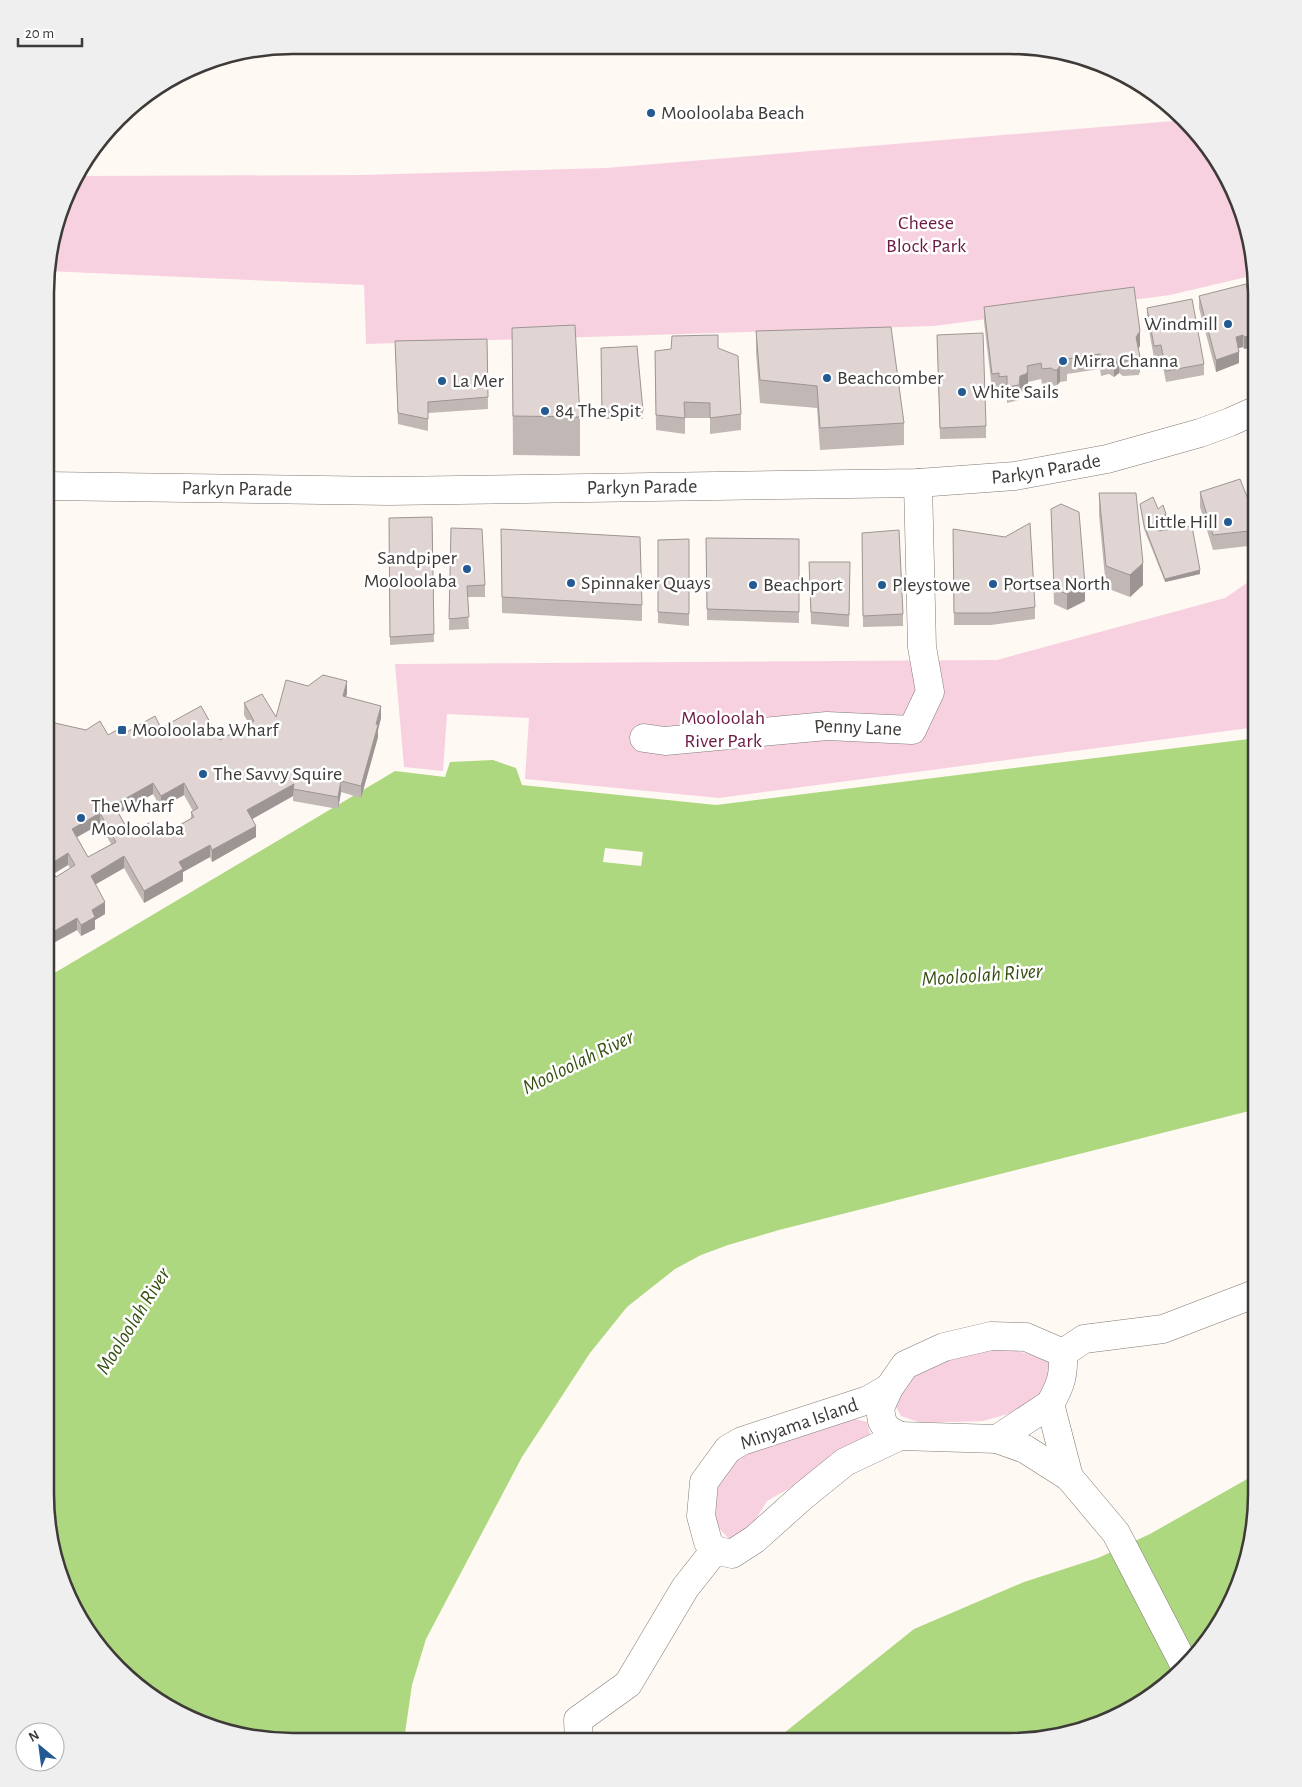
<svg xmlns="http://www.w3.org/2000/svg" width="1302" height="1787" font-family="'Alegreya Sans',sans-serif">
	<rect width="100%" height="100%" fill="#fff9f4"/>
	<!-- green -->
	<g fill="#f8d1e0">
		<path d="M1185,120c27,23 56,75 64,109 3,15 4,31 6,46l-85,20 -236,31 -568,18 -2,-59 -317,-14v-11l29,-84 287,-1 243,-7z"/>
		<path d="M1257,576v151l-538,71 -194,-19 4,-61 -82,-4 -4,57 -39,-4 -9,-103 602,-4 228,-62z"/>
		<path d="M1003,1348l40,9 8,8 -3,25 -26,20 -39,11 -62,2 -20,-7 -7,-13 8,-19 23,-15 31,-12z"/>
		<path d="M851,1418l16,4 4,16 -40,16 -6,14 -58,33 -18,29 -20,9 -17,-18 -2,-28 33,-40z"/>
	</g>
	<!-- water -->
	<g fill="#aed87f">
		<path d="M1257,738v371l-478,121 -51,15 -27,10 -26,14 -48,38 -37,46 -68,104 -96,182 -14,46 -8,55h-143l-63,-17 -43,-23 -48,-42 -36,-54 -18,-46 -8,-63 1,-517 349,-207 50,6 5,-15 43,-2 23,8 6,17 194,20z"/>
		<path d="M1256,1474v37l-12,63 -29,58 -42,48 -54,36 -46,18 -63,8 -236,-1 140,-112 110,-47 74,-24 52,-24z"/>
	</g>
	<!-- pier -->
	<path fill="#fff9f4" d="M605,848l38,4 -2,14 -38,-4z"/>
	<g fill="none" stroke-linecap="round" stroke-linejoin="round">
		<defs>
			<g id="minor">
				<path id="s1" d="M47,486l342,5 529,-8 97,-7 92,-17 93,-26 30,-11 27,-12"/>
				<path id="s2" d="M644,738l21,3 162,-15 85,4 18,-38 -8,-45 -4,-164"/>
				<path d="M1063,1353l21,-14 79,-10 94,-36"/>
				<path d="M1063,1353c1,22 -2,32 -13,51l19,73"/>
				<path d="M889,1388l-21,12 -126,41 -14,8 -24,33 -3,34 7,26 7,8 17,4 23,-15 48,-43 42,-34 55,-26 97,3 28,10 44,28 47,56 69,133"/>
				<path d="M900,1436l-13,-7 -5,-8 -2,-13 9,-20 16,-23 39,-18 47,-11 35,1 37,16"/>
				<path d="M997,1439l53,-35"/>
				<path d="M579,1741l-1,-21 50,-36 57,-96 30,-38"/>
			</g>
		</defs>
		<!-- minor casing -->
		<use href="#minor" stroke="#817a75" stroke-width="29"/>
		<!-- minor -->
		<use href="#minor" stroke="#fff" stroke-width="28"/>
	</g>
	<!-- wall -->
	<g fill="#c1b7b5" fill-rule="evenodd">
		<path d="M1199,296l58,32v18l-13,3 -1,-2 -4,1v15l-23,9 -17,-64z"/>
		<path d="M984,307l156,39 -2,2 2,9v16h-1v2l-16,1 -4,-3 -5,4 -5,-3 -8,2 -1,-7 -33,5v7l-7,1 -3,3 -3,1 -3,-3 -9,1 -1,-5 -13,3v5l-2,3 -6,2 -1,8 -12,3v-11l-8,1v-4h-7l-8,-67z"/>
		<path d="M1147,308l57,56v11l-38,7 -5,-25 -7,1 -7,-39z"/>
		<path d="M512,328l68,89v39l-67,-1z"/>
		<path d="M756,331l148,92v22l-84,5 -3,-42 -57,-5 -4,-50z"/>
		<path d="M937,335l49,91v12l-46,1z"/>
		<path d="M487,339l1,70 -60,4v18l-30,-7 -3,-83z"/>
		<path d="M601,348l42,63v8h-41z"/>
		<path d="M718,348l23,66v16l-31,4v-16h-25v16l-29,-4 -1,-79z"/>
		<path d="M1257,444v45l-8,-27v-15z"/>
		<path d="M1200,492l57,30v23l-44,5 -13,-43z"/>
		<path d="M1099,493l44,92 -13,12 -24,-9 -7,-73z"/>
		<path d="M1140,504l18,5 8,9 -11,7 3,6 42,43 -35,8 -21,-53z"/>
		<path d="M1051,509l34,92 -18,9 -13,-6z"/>
		<path d="M432,517l2,125 -44,3 -1,-127z"/>
		<path d="M451,528l34,57v12h-18l2,32 -20,1z"/>
		<path d="M501,529l141,76v16l-140,-8z"/>
		<path d="M953,529l82,78v12l-44,6h-37z"/>
		<path d="M862,533l41,81v12l-40,1z"/>
		<path d="M706,538l93,1v84l-92,-3z"/>
		<path d="M689,539v87l-31,-3v-83z"/>
		<path d="M809,562l41,11 -1,54 -38,-3z"/>
		<path d="M308,686l39,7 -1,4 35,21 -3,12v7l-17,61 -20,-6 -3,17 -45,-8v-5l-41,23 4,18 -44,25 -2,-5 -27,15v9l-39,22 -20,-35 -28,16 9,30 -10,6v9l-14,7 -4,-6 -31,17v-226l62,14 53,-7 59,12 29,-16 -5,-9v-12l32,14zM153,794l8,14 23,-13 9,16 -2,1v6l-29,17 -32,-1 -11,-21zM100,824l11,20 -23,13 -11,-20zM68,865l2,3 -14,9 -2,-3z"/>
	</g>
	<!-- shaded-wall -->
	<g fill="#9d9594">
		<path d="M1140,331v15l-4,6v-15z"/>
		<path d="M1257,334v12l-13,3v-12z"/>
		<path d="M1243,335v12l-7,2v-12z"/>
		<path d="M1239,352v11l-23,9v-12z"/>
		<path d="M1119,358v15l-5,4v-15z"/>
		<path d="M1060,366v16l-3,3v-15z"/>
		<path d="M1028,371v16l-2,3 -6,2 -1,8 1,-24z"/>
		<path d="M1166,514v4l-12,8v-4z"/>
		<path d="M1143,563v22l-13,12v-22z"/>
		<path d="M1200,570v4l-35,8v-3z"/>
		<path d="M1085,585v16l-18,9v-16z"/>
		<path d="M347,681v12l-4,14v-11z"/>
		<path d="M381,706v12l-3,12v7l-17,61v-12z"/>
		<path d="M341,781v11l-3,17v-12z"/>
		<path d="M153,783v11l-39,22v-11z"/>
		<path d="M184,783v12l-23,13v-12z"/>
		<path d="M294,784l-1,12 -46,26v-12z"/>
		<path d="M100,813v11l-28,16v-11z"/>
		<path d="M256,826v11l-44,25v-12z"/>
		<path d="M210,845v12l-27,15v9l-39,22v-12l35,-29z"/>
		<path d="M68,853v12l-19,11v-11z"/>
		<path d="M124,856v12l-33,19v-11z"/>
		<path d="M105,902v12l-10,6v9l-14,7v-11l11,-15z"/>
		<path d="M77,918v12l-31,17v-11z"/>
	</g>
	<!-- building -->
	<g fill="#e0d5d3" stroke="#9d9594" fill-rule="evenodd">
		<path d="M1246,284l11,44v6l-13,3 -1,-2 -7,2 3,15 -23,8 -17,-64z"/>
		<path d="M1134,287l6,44 -4,6 4,20 -2,1 1,1 -16,2 -4,-3 -5,4 -5,-3 -8,1 -1,-6 -34,5 1,6 -7,1 -3,4h-3l-3,-2 -9,1 -1,-6 -14,3 1,5 -2,3 -6,2 -1,9 -12,2v-11l-8,1v-4l-7,1 -8,-67z"/>
		<path d="M1192,299l12,65 -38,7 -5,-26 -7,1 -7,-38z"/>
		<path d="M575,325l5,92 -67,-1 -1,-88z"/>
		<path d="M891,327l13,96 -84,5 -3,-42 -57,-6 -4,-49z"/>
		<path d="M983,333l3,93 -46,2 -3,-93z"/>
		<path d="M718,335v13l20,8 3,58 -31,4v-15l-26,-1 1,16 -29,-3 -1,-64 16,-2 1,-13z"/>
		<path d="M487,339l1,58 -60,5v17l-30,-6 -3,-72z"/>
		<path d="M637,346l6,65h-41l-1,-63z"/>
		<path d="M1257,444v29l-8,-26z"/>
		<path d="M1240,479l17,43v8l-44,5 -13,-43z"/>
		<path d="M1099,493h37l7,70 -13,12 -24,-9z"/>
		<path d="M1153,497l5,12 5,-4 3,9 -12,8 4,9 34,-5 8,44 -35,9 -21,-54 -4,-21z"/>
		<path d="M1061,504l18,8 6,73 -18,9 -13,-5 -3,-80z"/>
		<path d="M432,517l2,117 -44,3 -1,-119z"/>
		<path d="M1030,523l5,84 -44,6h-37l-1,-84 52,8z"/>
		<path d="M451,528l31,1 3,56 -18,1 2,31 -20,2z"/>
		<path d="M501,529l139,8 2,68 -140,-8z"/>
		<path d="M899,530l4,84 -40,2 -1,-83z"/>
		<path d="M706,538l93,1v73l-92,-3z"/>
		<path d="M689,539v75l-31,-2v-72z"/>
		<path d="M809,562h41l-1,53 -38,-3z"/>
		<path d="M323,675l24,6 -4,15 38,10 -5,18 2,1 -17,61 -20,-5 -3,16 -45,-8 1,-5 -47,26 9,16 -44,24 -2,-5 -31,17 4,7 -39,22 -20,-35 -33,20 14,26 -13,8 3,7 -14,8 -4,-7 -31,18v-215l40,9 14,-9 8,14 14,-8 3,6 30,-17 6,12 40,-22 19,34 34,-19 -10,-18 18,-9 14,23 10,-37 22,6zM153,783l8,13 23,-13 14,25 -7,4 3,5 -32,18 -8,-15 -24,14 -16,-29zM100,813l16,29 -28,15 -16,-28zM68,853l7,12 -19,12 -7,-12z"/>
	</g>
	<!-- markers -->
	<g fill="#245a92" stroke="#fff" stroke-width="2">
		<circle cx="651" cy="113" r="5"/>
		<circle cx="1228" cy="324" r="5"/>
		<circle cx="1063" cy="361" r="5"/>
		<circle cx="827" cy="378" r="5"/>
		<circle cx="442" cy="381" r="5"/>
		<circle cx="962" cy="392" r="5"/>
		<circle cx="545" cy="411" r="5"/>
		<circle cx="1228" cy="522" r="5"/>
		<circle cx="467" cy="569" r="5"/>
		<circle cx="571" cy="583" r="5"/>
		<circle cx="993" cy="584" r="5"/>
		<circle cx="753" cy="585" r="5"/>
		<circle cx="882" cy="585" r="5"/>
		<rect x="117" y="725" width="10" height="10" rx="2.5"/>
		<circle cx="203" cy="774" r="5"/>
		<circle cx="81" cy="818" r="5"/>
	</g>
	<g text-anchor="middle" dominant-baseline="central" stroke-width="5" stroke-linejoin="round" paint-order="stroke">
		<!-- poi labels -->
		<g font-size="20" fill="#3d3a38" stroke="#fff" text-anchor="start">
			<text x="661" y="113">Mooloolaba Beach</text>
			<text x="1218" y="324" text-anchor="end">Windmill</text>
			<text x="1073" y="361">Mirra Channa</text>
			<text x="837" y="378">Beachcomber</text>
			<text x="452" y="381">La Mer</text>
			<text x="972" y="392">White Sails</text>
			<text x="555" y="411">84 The Spit</text>
			<text x="1218" y="522" text-anchor="end">Little Hill</text>
			<text x="457" y="558" text-anchor="end">Sandpiper<tspan x="457" dy="23">Mooloolaba</tspan></text>
			<text x="581" y="583">Spinnaker Quays</text>
			<text x="1003" y="584">Portsea North</text>
			<text x="763" y="585">Beachport</text>
			<text x="892" y="585">Pleystowe</text>
			<text x="132" y="730">Mooloolaba Wharf</text>
			<text x="213" y="774">The Savvy Squire</text>
			<text x="91" y="806">The Wharf<tspan x="91" dy="23">Mooloolaba</tspan></text>
		</g>
		<!-- park labels -->
		<g font-size="20" fill="#6c1944" stroke="#fff">
			<text x="926" y="223">Cheese<tspan x="926" dy="23">Block Park</tspan></text>
			<text x="723" y="718">Mooloolah<tspan x="723" dy="23">River Park</tspan></text>
		</g>
		<!-- street labels -->
		<g font-size="20" fill="#3d3a38" stroke="#fff">
			<text stroke="none"><textPath href="#s1" startOffset="1000">Parkyn Parade</textPath></text>
			<text stroke="none"><textPath href="#s1" startOffset="595">Parkyn Parade</textPath></text>
			<text stroke="none"><textPath href="#s1" startOffset="190">Parkyn Parade</textPath></text>
			<text stroke="none"><textPath href="#s2" startOffset="215">Penny Lane</textPath></text>
			<text transform="translate(799 1424) rotate(-19)">Minyama Island</text>
		</g>
		<!-- water labels -->
		<g font-size="21" font-style="italic" fill="#365011" stroke="#fff">
			<text transform="translate(982 975) rotate(-4)">Mooloolah River</text>
			<text transform="translate(578 1062) rotate(-26)">Mooloolah River</text>
			<text transform="translate(133 1321) rotate(-58)">Mooloolah River</text>
		</g>
	</g>
	<!-- crop -->
	<path d="M0 0H1302V1787H0ZM293 54H1009A239 239 0 0 1 1248 293V1494A239 239 0 0 1 1009 1733H293A239 239 0 0 1 54 1494V293A239 239 0 0 1 293 54Z" fill="#efefef" fill-rule="evenodd"/>
	<path fill="none" stroke="#3d3a38" stroke-width="2.5" d="M293 54H1009A239 239 0 0 1 1248 293V1494A239 239 0 0 1 1009 1733H293A239 239 0 0 1 54 1494V293A239 239 0 0 1 293 54Z"/>
	<!-- north arrow -->
	<g transform="translate(40 1747) rotate(331)"><circle r="24" fill="#ffffff" stroke="#b1b0af"/>
	<path d="M0-4L9 19L0 12L-9 19Z" fill="#245a92"/>
	<text y="-8" font-size="14" font-weight="bold" text-anchor="middle" fill="#3d3a38">N</text>
	</g>
	<!-- scale -->
	<path d="M18 38v8h64v-8" fill="none" stroke="#3d3a38" stroke-width="2.5"/>
	<text x="25" y="38" font-size="15" fill="#3d3a38" stroke="#ffffff" stroke-width="4" paint-order="stroke">20 m</text>
</svg>
